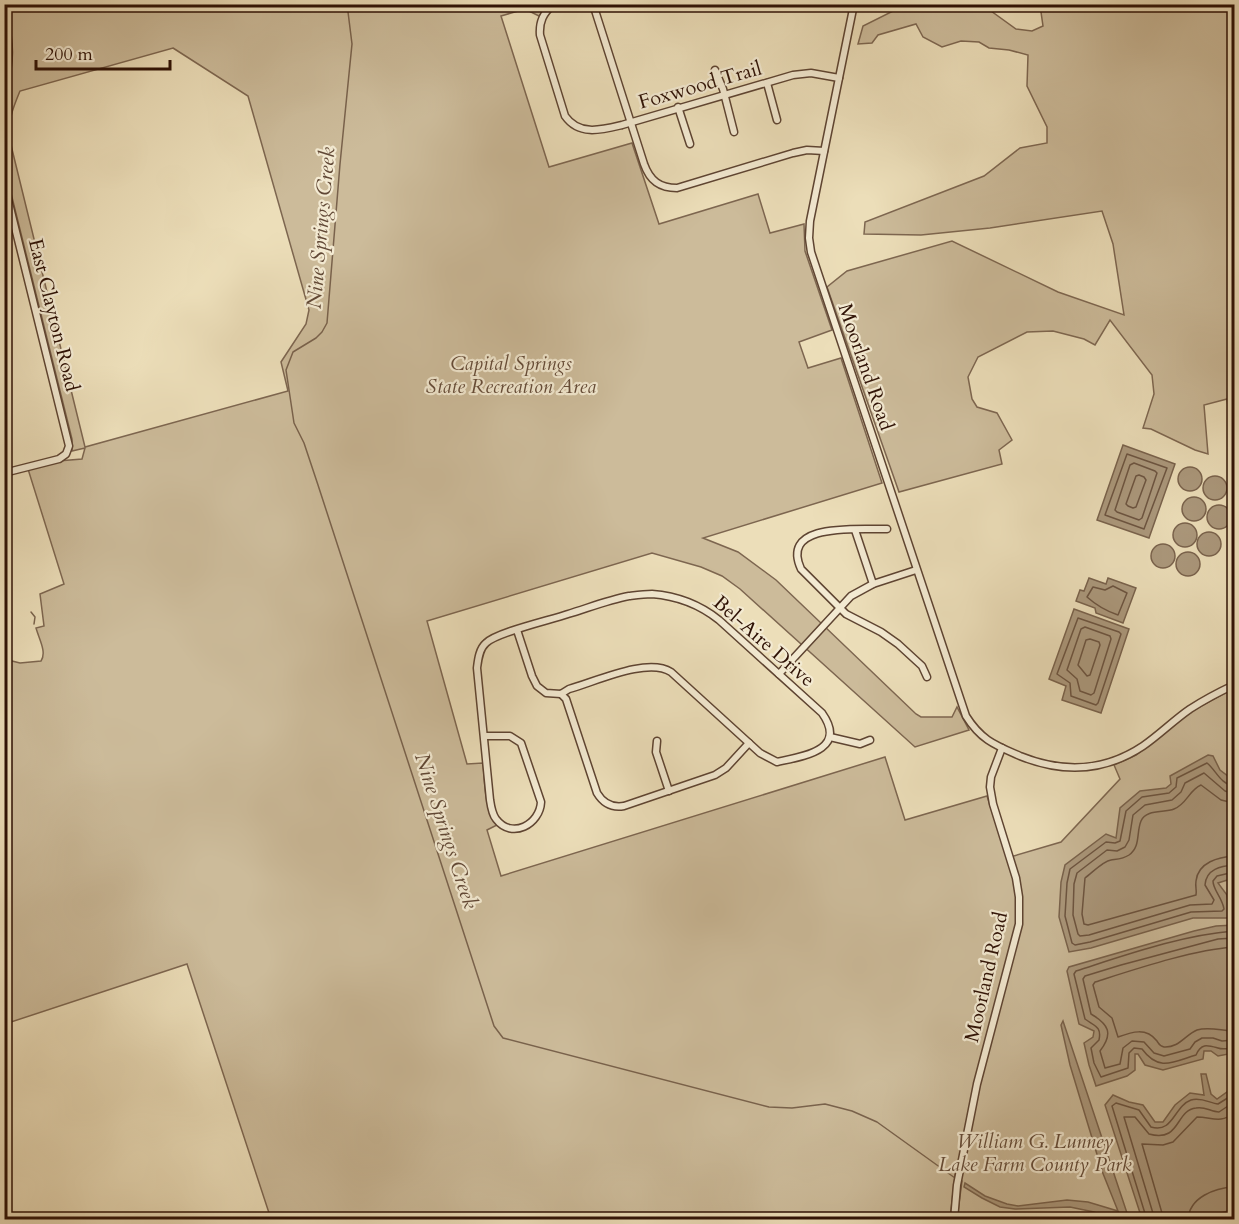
<svg xmlns="http://www.w3.org/2000/svg" width="1239" height="1224" font-family="Cardo,serif">
	<rect width="100%" height="100%" fill="#ecdeb9"/>
	<filter id="stains"><feTurbulence type="fractalNoise" baseFrequency=".00333" numOctaves="4"/><feColorMatrix values="0 0 0 0 .2 0 0 0 0 .09 0 0 0 0 .02 0 0 0 .5 -.17"/></filter>
	<radialGradient id="worn" r=".72"><stop offset=".6" stop-color="#630" stop-opacity="0"/><stop offset="1" stop-color="#630" stop-opacity=".3"/></radialGradient>
	<!-- green -->
	<g fill="#ccbb9a" stroke="#7d6650" stroke-width="1.5" fill-rule="evenodd">
		<path d="M5,5h543l-9,11 -14,-7 -24,7 48,151 83,-24 27,81 99,-30 12,39 34,-9 1,27 27,79 -33,12 9,26 33,-10 41,125 -179,55 35,14 38,28 140,134 5,3h31l5,-10 12,23 -54,17 -175,-158 -18,-13 -21,-9 -49,-14 -225,68 40,143 16,-1c2,20 1,46 14,62l-10,5 14,46 384,-119 20,63 82,-24 20,62 54,-16 59,-63 -6,-14 22,-10 56,-44 42,-23v531h-277l5,-38 -7,-6 -5,44 -313,1 -4,-5 -15,5 -347,-1 -84,-255 -182,60 -1,-365 16,4 21,-2c6,-9 -2,-22 -5,-33l8,-2 -4,-32 24,-10 -36,-115 30,-8 24,-2 3,-11 -13,3v-12l-67,-270 -1,-87 3,-9zM173,48l75,48 61,214 -3,14 -25,38 7,29 -203,56 -75,-306c-3,-19 3,-33 10,-50z"/>
		<path d="M1040,5h194v441h-1l-6,-47 -23,6 4,49 -13,-4 -44,-21 -8,-1 11,-34 -2,-19 -42,-55 -15,25 -11,-6 -31,-8 -26,1 -49,25 -10,20 4,22 5,8 20,6 15,27 -13,10 3,14 -103,28 -72,-205 20,-16 105,-30 106,51 66,23 -11,-71 -11,-33 -112,17 -69,7 -57,-1 1,-12 119,-46 36,-28 27,-5v-16l-20,-41 1,-31 -19,-5 -20,-2 -10,-6 -18,-1 -19,6 -19,-10 -7,-13 -38,11 -6,8 -14,1 5,-18 38,-19 83,-1 32,23 16,2 11,-5z"/>
	</g>
	<!-- water -->
	<g fill="#ab987c" stroke="#79624c" stroke-width="1.5">
		<path d="M1123,445l52,19 -26,74 -52,-18z"/>
		<circle cx="1190" cy="479" r="12"/>
		<circle cx="1215" cy="488" r="12"/>
		<circle cx="1194" cy="509" r="12"/>
		<circle cx="1219" cy="517" r="12"/>
		<circle cx="1185" cy="535" r="12"/>
		<circle cx="1209" cy="544" r="12"/>
		<circle cx="1163" cy="556" r="12"/>
		<circle cx="1188" cy="564" r="12"/>
		<path d="M1089,578l17,6 2,-6 28,10 -13,35 -27,-10 -1,-5 -19,-7 4,-11 4,1z"/>
		<path d="M1074,609l55,20 -28,84 -39,-13 4,-14 -17,-7z"/>
		<path d="M1208,755l5,1 7,14 13,10 1,6v92l-16,5 9,12 3,17 -3,6h-34l-102,30 -22,4 -10,-35 2,-35 4,-17 41,-31 10,4 4,-30 20,-17 26,-3 5,-4 -1,-8z"/>
		<path d="M1234,925v128l-16,3 -7,-5h-7l-1,8 -40,11 -18,-5 -7,-11h-3v16l-8,6 -31,10 -7,-21 -5,-22 9,-6 1,-6 -15,-7 -12,-53 2,-4 125,-36 22,-5z"/>
		<path d="M1063,1021l66,198h-19l-16,-7 -24,-5 -55,2 -15,-2 -18,-9 -18,-11 1,-4 20,13 22,8 11,2 49,-6 21,2 30,9 -16,-40 -32,-106 -9,-40z"/>
		<path d="M1201,1074h5l5,20 6,5 17,-12v122l-31,10h-61l-37,-114 8,-10 16,7 14,3 12,17h8l12,-17 15,-12 14,2z"/>
	</g>
	<g fill="none" stroke-linecap="round" stroke-linejoin="round">
		<!-- shore -->
		<g stroke="#6c5440" stroke-width="1.5">
			<path d="M1127,454l40,14 -23,61 -39,-14z"/>
			<path d="M1134,463l21,8 2,2 -15,45 -3,2 -22,-8 -2,-2 15,-45z"/>
			<path d="M1139,475l5,2 2,3 -10,27 -3,1 -5,-2 -2,-2 10,-28z"/>
			<path d="M1113,586l14,7 -9,22c-12,-4 -22,-10 -31,-18l6,-10 12,3z"/>
			<path d="M1078,618l41,14 2,2 -23,69 -2,2 -25,-9 -1,-13 -13,-9z"/>
			<path d="M1085,627l25,9 1,3 -17,54 -3,2 -11,-4 -3,-12 -10,-9 14,-41z"/>
			<path d="M1090,639l9,3 1,3 -10,30 -3,1 -9,-11 8,-25z"/>
			<path d="M1234,786c-14,-2 -18,-16 -27,-23l-30,15 -1,9 -7,6 -27,4 -16,14 -6,30 -5,2 -9,-1 -36,27 -3,14 -2,33 7,27 3,2 15,-3 101,-30 31,-1 2,-2c-2,-12 -11,-19 -11,-28l4,-5 17,-4"/>
			<path d="M1234,794l-9,-3 -21,-18 -19,10 -4,9 -9,8 -27,5 -12,10 -4,25 -4,7 -8,4 -10,-1 -30,23 -3,11 -1,31 5,19 2,2 9,-1 101,-30 22,-1 2,-4 -9,-15c1,-16 16,-19 29,-20"/>
			<path d="M1234,803l-13,-3 -20,-15c-12,5 -14,19 -27,24 -10,4 -28,0 -33,12 -5,12 0,25 -12,34 -6,4 -11,4 -18,5 -8,1 -19,13 -26,18l-3,36 2,10 4,1 108,-30c1,-5 -1,-8 0,-14 2,-19 23,-24 38,-25"/>
			<path d="M1234,931c-52,4 -108,24 -158,40l-2,3 11,45c9,7 17,7 14,21l-8,8 3,15 7,14 27,-9 1,-15 5,-5 8,1c17,23 31,13 54,6 5,-12 11,-10 22,-7 5,2 11,0 16,0"/>
			<path d="M1234,938l-16,1 -97,26 -36,11 -2,3 8,35c17,10 23,19 9,37l5,17 15,-4 3,-16 9,-7 12,1 10,11 10,3 26,-7 5,-7 7,-4h11l9,3 12,-1"/>
			<path d="M1234,947c-42,3 -98,22 -139,35l-2,3 6,22 13,11 6,19c14,-5 28,-10 39,4 2,3 2,5 7,6 15,1 21,-12 33,-17 12,-4 25,1 37,1"/>
			<path d="M1147,1220l-35,-114 4,-3 23,7 12,17c22,7 23,-21 40,-27 10,-3 19,3 27,4l16,-10"/>
			<path d="M1155,1220l-31,-103h11l14,17c32,9 26,-24 47,-26 9,-2 15,4 23,4l15,-10"/>
			<path d="M1164,1220l-22,-76 21,1 10,-3 24,-25c15,0 23,7 37,-4"/>
			<path d="M1188,1220c1,-23 27,-32 46,-33"/>
		</g>
		<!-- stream -->
		<g stroke="#79624c" stroke-width="1.5">
			<path d="M347,4l5,40 -12,120 -13,159 -5,9 -6,6 -23,14 -7,18 8,53 10,20 14,42 176,541 9,12 266,69 23,1 33,-4 27,7 25,11 78,56"/>
			<path d="M31,612l4,5 -1,7"/>
		</g>
		<defs>
			<g id="minor">
				<path d="M554,4c-11,9 -15,18 -14,31l25,81c14,20 36,14 57,9l171,-50 18,-2 28,5"/>
				<path d="M593,4l51,160c6,17 16,24 33,24l116,-35 14,-3 17,1"/>
				<path d="M854,4l-44,217 -1,17 2,14 155,464c15,24 29,29 54,40 42,17 84,16 123,-10 16,-11 31,-26 47,-37 14,-9 29,-17 44,-24"/>
				<path d="M1029,4v2"/>
				<path d="M4,19c6,22 7,42 0,64"/>
				<path d="M715,70l8,19 11,43"/>
				<path d="M767,83l10,37"/>
				<path d="M678,107l12,37"/>
				<path d="M4,183l65,263 -3,8 -7,5 -55,14"/>
				<path d="M887,529c-26,1 -108,-8 -86,40l45,45 35,18 17,12 24,22 5,11"/>
				<path d="M855,530l18,54"/>
				<path d="M779,674l72,-78 22,-12 43,-14"/>
				<path d="M561,694l5,5 31,94c6,10 15,15 27,13l91,-31 11,-7 23,-25"/>
				<path d="M484,736h26l11,7 20,59c-1,22 -29,38 -45,17 -4,-5 -5,-12 -6,-19l-13,-132c1,-8 2,-19 9,-25 11,-11 65,-23 82,-29 20,-6 40,-14 61,-18 8,-1 15,-2 23,-2 26,2 47,10 67,26l103,93c26,37 -18,43 -45,49l-17,-9 -89,-81c-24,-15 -76,10 -102,17l-8,5 -15,-1 -9,-7 -5,-10 -15,-46"/>
				<path d="M830,737l30,7 10,-4"/>
				<path d="M657,741l-1,11 13,39"/>
				<path d="M954,1220l3,-35 20,-101 42,-160v-27l-3,-19 -23,-74 -3,-17 1,-10 11,-29"/>
			</g>
		</defs>
		<!-- minor casing -->
		<use href="#minor" stroke="#5e4432" stroke-width="9"/>
		<!-- minor -->
		<use href="#minor" stroke="#f3ead2" stroke-width="6"/>
	</g>
	<g text-anchor="middle" dominant-baseline="central" stroke-width="4.5" stroke-linejoin="round" paint-order="stroke">
		<!-- street labels -->
		<g font-size="20" fill="#2e1105" stroke="#f3ead2">
			<text transform="translate(700 85) rotate(-16)">Foxwood Trail</text>
			<text transform="translate(54 315) rotate(76)">East Clayton Road</text>
			<text transform="translate(866 367) rotate(71)">Moorland Road</text>
			<text transform="translate(764 641) rotate(41)">Bel-Aire Drive</text>
			<text transform="translate(986 977) rotate(-77)">Moorland Road</text>
		</g>
		<!-- park labels -->
		<g font-size="20" font-style="italic" fill="#654c39" stroke="#f3ead2">
			<text x="511" y="363">Capital Springs<tspan x="511" dy="23">State Recreation Area</tspan></text>
			<text x="1035" y="1141">William G. Lunney<tspan x="1035" dy="23">Lake Farm County Park</tspan></text>
		</g>
		<!-- water labels -->
		<g font-size="21" font-style="italic" fill="#604735" stroke="#f3ead2">
			<text transform="translate(321 228) rotate(-85)">Nine Springs Creek</text>
			<text transform="translate(446 831) rotate(72)">Nine Springs Creek</text>
		</g>
	</g>
	<!-- margin -->
	<rect width="1239" height="1224" fill="none" stroke="#ecdeb9" stroke-width="24"/>
	<rect x="6" y="6" width="1227" height="1212" fill="none" stroke="#2e1105" stroke-width="3"/>
	<rect x="12" y="12" width="1215" height="1200" fill="none" stroke="#2e1105" stroke-width="1.5"/>
	<!-- scale -->
	<path d="M36 60v9h134v-9" fill="none" stroke="#2e1105" stroke-width="3"/>
	<text x="45" y="60" font-size="18" fill="#2e1105" stroke="#f3ead2" stroke-width="4.5" paint-order="stroke">200 m</text>
	<rect width="100%" height="100%" filter="url(#stains)"/>
	<rect width="100%" height="100%" fill="url(#worn)"/>
</svg>
